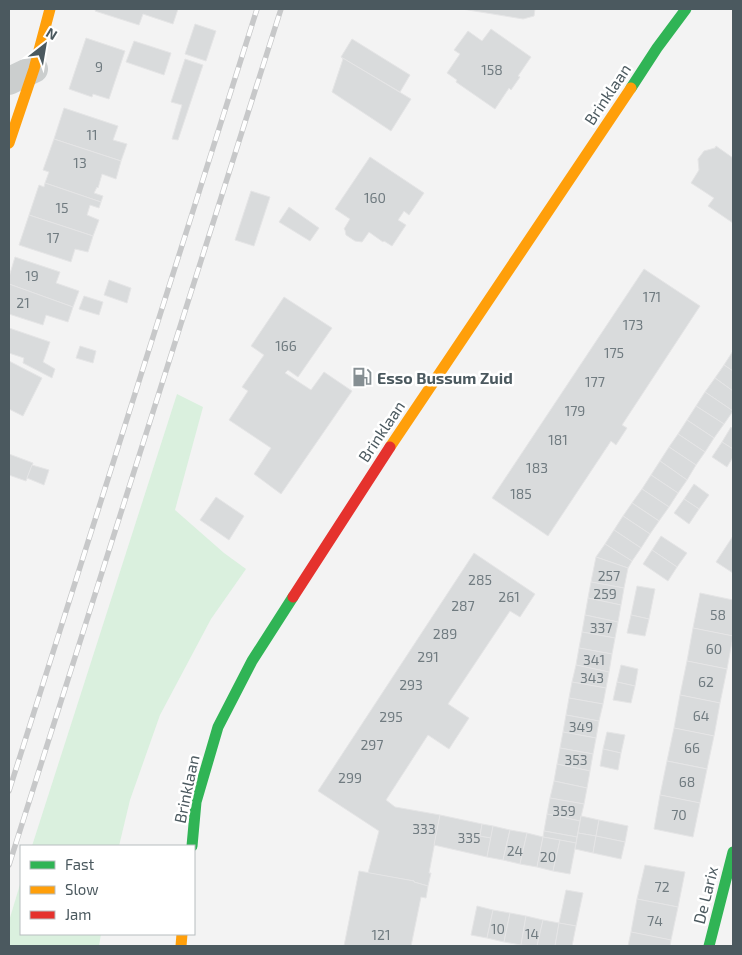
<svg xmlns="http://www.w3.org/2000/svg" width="742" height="955" font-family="'Exo 2',sans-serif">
	<rect width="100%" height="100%" fill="#f3f3f3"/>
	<!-- green -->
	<g fill="#daf0de">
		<path d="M177,394l26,13 -28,103 49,43 22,16 -35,50 -51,96 -30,85 -11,46h-87z"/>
		<path d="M21,881v53h80l-2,12h-90v-25z"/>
	</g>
	<!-- building -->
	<g fill="#d9dbdc" stroke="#e5e5e6">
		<path d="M96,9h82l-5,15 -30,-10 -4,11 -44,-14z"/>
		<path d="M462,9h73l-1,7 -11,3z"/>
		<path d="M195,24l21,7 -10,30 -21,-7z"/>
		<path d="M491,29l40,28 -13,19 2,1 -9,13 -2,-2 -14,21 -39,-27 1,-2 -10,-7 13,-19 -6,-4 14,-19 14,10z"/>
		<path d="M86,38l39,13 -16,48 -16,-5 -1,3 -23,-8z"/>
		<path d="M352,39l58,36 -10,17 -59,-35z"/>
		<path d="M134,41l37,12 -7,22 -38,-13z"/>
		<path d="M341,57l70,42 -20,32 -59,-39 11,-33z"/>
		<path d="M185,59l18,6 -25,75 -6,-1 10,-34 -11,-3z"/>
		<path d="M64,108l54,18 -5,14 14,4 -6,17 -67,-22z"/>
		<path d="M54,139l67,22 -5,18 -14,-5 -4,14 -1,-1 -3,6 9,3 -2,6 -56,-19 4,-11 -6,-2z"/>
		<path d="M716,146l17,12v65l-25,-17 6,-8 -23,-15 8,-13 -1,-11 6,-8 11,-3z"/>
		<path d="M370,157l54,36 -15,22 -5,-4 -6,9 8,5 -14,21 -8,-5 -1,1 -14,-10 -7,10 -7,-1 -9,-6 -1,-5 -1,-1 6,-10 -15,-10z"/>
		<path d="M45,183l56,19 -2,6 -9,-3 -3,10 12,5 -6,16 -64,-21 10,-30 5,2z"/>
		<path d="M251,191l19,6 -16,49 -19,-6z"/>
		<path d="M289,207l30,21 -9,13 -31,-19z"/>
		<path d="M29,215l64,21 -5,16 -13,-3 -4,13 -52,-17z"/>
		<path d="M15,257l45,15 -4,11 23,8 -6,16 -64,-23v-7z"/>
		<path d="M644,269l56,37 -78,119 5,3 -11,17 -5,-4 -63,95 -56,-38z"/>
		<path d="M109,280l22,8 -4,15 -23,-8z"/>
		<path d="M9,284l64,23 -5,15 -22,-7 -3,10 -34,-11z"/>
		<path d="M84,296l19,6 -4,13 -20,-6z"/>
		<path d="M284,297l48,31 -34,49 -10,-7 -3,3 26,17 13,-18 28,19 -71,103 -27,-20 17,-26 -42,-28 19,-29 -6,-4 22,-32 -13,-9z"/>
		<path d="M9,328l41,14 -7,20 12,7 -3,9 -29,-15 1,-5 -15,-5z"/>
		<path d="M80,346l16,5 -3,12 -17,-5z"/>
		<path d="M733,351v20l-9,-6z"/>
		<path d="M9,361l33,17 -19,38 -14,-7z"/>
		<path d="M724,365l9,6v20l-18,-13z"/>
		<path d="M715,378l18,13v20l-28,-19z"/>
		<path d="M705,392l28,19 -9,13 -28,-18z"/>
		<path d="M696,406l28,18 -10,14 -27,-18z"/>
		<path d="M687,420l27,18 -9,14 -27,-18z"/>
		<path d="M731,427l2,2v20l-11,-7z"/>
		<path d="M678,434l27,18 -9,13 -27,-18z"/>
		<path d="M722,442l11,7v8l-6,10 -15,-10z"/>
		<path d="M669,447l27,18 -9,15 -27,-19z"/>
		<path d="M9,454l24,9 -7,18 -17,-6z"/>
		<path d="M660,461l27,19 -9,13 -27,-18z"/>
		<path d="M32,465l17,5 -5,15 -17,-7z"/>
		<path d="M651,475l27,18 -9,14 -27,-18z"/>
		<path d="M694,484l15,11 -10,14 -15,-10z"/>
		<path d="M642,489l27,18 -10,14 -27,-18z"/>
		<path d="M216,497l28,19 -15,24 -29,-20z"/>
		<path d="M684,499l15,10 -10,15 -15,-11z"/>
		<path d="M632,503l27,18 -9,13 -27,-18z"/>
		<path d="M623,516l27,18 -9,14 -27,-18z"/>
		<path d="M614,530l27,18 -9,13 -27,-17z"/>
		<path d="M661,536l26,17 -10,14 -25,-17z"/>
		<path d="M733,536v37l-17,-11z"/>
		<path d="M605,544l27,17 -4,7 -32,-11z"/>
		<path d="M652,550l25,17 -9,14 -25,-17z"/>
		<path d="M474,553l61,41 -15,23 -10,-6 -62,93 21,14 -20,31 -21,-14 -42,65 9,7 45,8 -11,58h2l-3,13 -14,-4v-1l-46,-8 11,-42 -61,-40z"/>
		<path d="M596,557l32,11 -4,20 -33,-6z"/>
		<path d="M591,582l33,6 -3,17 -33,-7z"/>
		<path d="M637,586l18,3 -6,30 -18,-4z"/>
		<path d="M700,593l33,7v36l-40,-8z"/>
		<path d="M588,598l33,7 -3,17 -33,-7z"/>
		<path d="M585,615l33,7 -3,16 -33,-6z"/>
		<path d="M631,615l18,4 -4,17 -18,-3z"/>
		<path d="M693,628l40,8 -6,33 -40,-8z"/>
		<path d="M582,632l33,6 -3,16 -33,-6z"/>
		<path d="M579,648l33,6 -3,18 -33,-7z"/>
		<path d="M687,661l40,8 -7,34 -40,-8z"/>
		<path d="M576,665l33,7 -3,16 -34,-6z"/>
		<path d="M621,665l17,4 -3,17 -18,-4z"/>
		<path d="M572,682l34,6 -3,16 -34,-6z"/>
		<path d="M617,682l18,4 -4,17 -18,-3z"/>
		<path d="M680,695l40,8 -6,33 -40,-8z"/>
		<path d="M569,698l34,6 -4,17 -33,-6z"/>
		<path d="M566,715l33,6 -3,17 -33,-6z"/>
		<path d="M674,728l40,8 -7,33 -40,-8z"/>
		<path d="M563,732l33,6 -3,16 -33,-6z"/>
		<path d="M607,732l18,3 -4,18 -18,-4z"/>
		<path d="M560,748l33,6 -3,17 -33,-7z"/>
		<path d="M603,749l18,4 -3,17 -18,-4z"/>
		<path d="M667,761l40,8 -7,34 -40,-8z"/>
		<path d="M557,764l33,7 -3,17 -33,-7z"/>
		<path d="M554,781l33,7 -3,16 -34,-6z"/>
		<path d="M660,795l40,8 -7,34 -39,-8z"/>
		<path d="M550,798l34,6 -4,17 -33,-7z"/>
		<path d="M547,814l33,7 -3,16 -33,-6z"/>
		<path d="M440,815l42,9 -2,12 11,2 -4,19 -53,-12z"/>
		<path d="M581,816l18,4 -3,16 -18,-3z"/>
		<path d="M599,820l29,6 -3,16 -29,-6z"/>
		<path d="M482,824l11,2 -2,12 -11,-2z"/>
		<path d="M493,826l17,4 -7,30 -16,-3z"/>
		<path d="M510,830l17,3 -7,31 -17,-4z"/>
		<path d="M544,831l33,6 -1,6 -33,-6z"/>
		<path d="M527,833l16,4 -6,30 -17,-3z"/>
		<path d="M578,833l18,3 -3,17 -18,-4z"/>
		<path d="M596,836l29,6 -4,17 -28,-6z"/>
		<path d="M543,837l17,3 -7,31 -16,-4z"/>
		<path d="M560,840l16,3 -6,31 -17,-3z"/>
		<path d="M645,865l40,7 -7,35 -41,-8z"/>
		<path d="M359,871l55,10v1l14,4 -2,12 -5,-1 -10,49h-67z"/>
		<path d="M566,890l17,3 -7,33 -17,-3z"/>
		<path d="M637,899l41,8 -7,33 -40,-8z"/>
		<path d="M477,906l16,4 -6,28 -16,-3z"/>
		<path d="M493,910l17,3 -6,29 -17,-4z"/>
		<path d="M510,913l16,3 -5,29 -17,-3z"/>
		<path d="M526,916l17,4 -6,26 -16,-1z"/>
		<path d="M543,920l16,3 -4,23h-18z"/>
		<path d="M559,923l17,3 -4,20h-17z"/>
		<path d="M631,932l40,8 -1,6h-42z"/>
	</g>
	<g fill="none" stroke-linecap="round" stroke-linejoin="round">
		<!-- street -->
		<path stroke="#cbcece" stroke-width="28" d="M9,81l25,-12"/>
		<!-- fast -->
		<g stroke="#30b455" stroke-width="11">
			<path d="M631,88l26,-40 29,-39"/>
			<path d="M192,846l4,-44 22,-75 34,-66 41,-64"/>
			<path d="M709,946l24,-94"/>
		</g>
		<!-- slow -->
		<g stroke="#ff9f0a" stroke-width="11">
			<path d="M9,143l25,-74 16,-60"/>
			<path d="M390,447l241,-359"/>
			<path d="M181,946l1,-12"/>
		</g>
		<!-- jam -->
		<path stroke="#e5322d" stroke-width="11" d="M293,597l97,-150"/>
		<defs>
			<g id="rail">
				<path d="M9,791l248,-782"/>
				<path d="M9,865l272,-856"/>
			</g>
		</defs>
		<!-- rail casing -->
		<use href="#rail" stroke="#c7c8c9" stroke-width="5.5"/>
		<!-- rail -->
		<use href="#rail" stroke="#fff" stroke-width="4" stroke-dasharray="11" stroke-linecap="butt"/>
	</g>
	<!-- icons -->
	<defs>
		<symbol id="fuel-bare" viewBox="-9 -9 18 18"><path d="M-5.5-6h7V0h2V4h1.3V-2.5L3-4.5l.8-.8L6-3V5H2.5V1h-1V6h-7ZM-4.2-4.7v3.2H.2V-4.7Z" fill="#868f93" stroke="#fff" stroke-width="2.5" paint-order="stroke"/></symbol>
	</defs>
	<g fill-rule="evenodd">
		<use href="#fuel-bare" x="348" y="363" width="28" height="28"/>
	</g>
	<g text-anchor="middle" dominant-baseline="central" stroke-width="5" stroke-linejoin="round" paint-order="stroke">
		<!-- number labels -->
		<g font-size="14" fill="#707b80">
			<text x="99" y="66">9</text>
			<text x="492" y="69">158</text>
			<text x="92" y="134">11</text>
			<text x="80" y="162">13</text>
			<text x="375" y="197">160</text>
			<text x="62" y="207">15</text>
			<text x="53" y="237">17</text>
			<text x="32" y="275">19</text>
			<text x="652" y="296">171</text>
			<text x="23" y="302">21</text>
			<text x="633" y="324">173</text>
			<text x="286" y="345">166</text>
			<text x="614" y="352">175</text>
			<text x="595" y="381">177</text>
			<text x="575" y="410">179</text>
			<text x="558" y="439">181</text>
			<text x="537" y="467">183</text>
			<text x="521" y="493">185</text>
			<text x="609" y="575">257</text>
			<text x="480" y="579">285</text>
			<text x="605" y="593">259</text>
			<text x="509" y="596">261</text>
			<text x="463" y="605">287</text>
			<text x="718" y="614">58</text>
			<text x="601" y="627">337</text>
			<text x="445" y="633">289</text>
			<text x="714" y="648">60</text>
			<text x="428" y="656">291</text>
			<text x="594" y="659">341</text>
			<text x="592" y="677">343</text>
			<text x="706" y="681">62</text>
			<text x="411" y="684">293</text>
			<text x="701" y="715">64</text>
			<text x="391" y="716">295</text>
			<text x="581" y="726">349</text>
			<text x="372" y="744">297</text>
			<text x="692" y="747">66</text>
			<text x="576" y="759">353</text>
			<text x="350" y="777">299</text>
			<text x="687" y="781">68</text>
			<text x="564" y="810">359</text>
			<text x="679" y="814">70</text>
			<text x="424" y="828">333</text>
			<text x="469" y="837">335</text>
			<text x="515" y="850">24</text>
			<text x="548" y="856">20</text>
			<text x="662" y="886">72</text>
			<text x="655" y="920">74</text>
			<text x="498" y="928">10</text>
			<text x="532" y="933">14</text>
			<text x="381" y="934">121</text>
		</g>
		<!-- street labels -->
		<g font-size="16" fill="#4b595f" stroke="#fff">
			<text transform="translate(607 94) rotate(-56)">Brinklaan</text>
			<text transform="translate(381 431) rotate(-56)">Brinklaan</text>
			<text transform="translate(186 789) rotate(-78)">Brinklaan</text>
			<text transform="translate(705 895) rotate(-76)">De Larix</text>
		</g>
		<!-- poi labels -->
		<g font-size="16" font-weight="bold" fill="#4b595f" stroke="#fff" text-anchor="start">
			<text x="377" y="377">Esso Bussum Zuid</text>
		</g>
	</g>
	<!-- border -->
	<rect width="742" height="955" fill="none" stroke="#4b595f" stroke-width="20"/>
	<!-- legend -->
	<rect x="20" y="845" width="175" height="90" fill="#ffffff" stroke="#b7bdbf"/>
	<rect x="30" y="861" width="25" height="8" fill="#30b455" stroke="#b7bdbf"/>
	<text x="65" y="870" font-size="15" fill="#4b595f">Fast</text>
	<rect x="30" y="886" width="25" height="8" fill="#ff9f0a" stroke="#b7bdbf"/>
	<text x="65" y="895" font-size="15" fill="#4b595f">Slow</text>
	<rect x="30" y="911" width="25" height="8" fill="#e5322d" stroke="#b7bdbf"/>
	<text x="65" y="920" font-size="15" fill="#4b595f">Jam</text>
	<!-- north arrow -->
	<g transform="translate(45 45) rotate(31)" stroke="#ffffff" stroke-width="4" paint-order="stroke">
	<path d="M0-4L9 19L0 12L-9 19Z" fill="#4b595f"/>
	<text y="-8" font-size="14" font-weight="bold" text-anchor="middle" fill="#4b595f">N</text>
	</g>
</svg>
